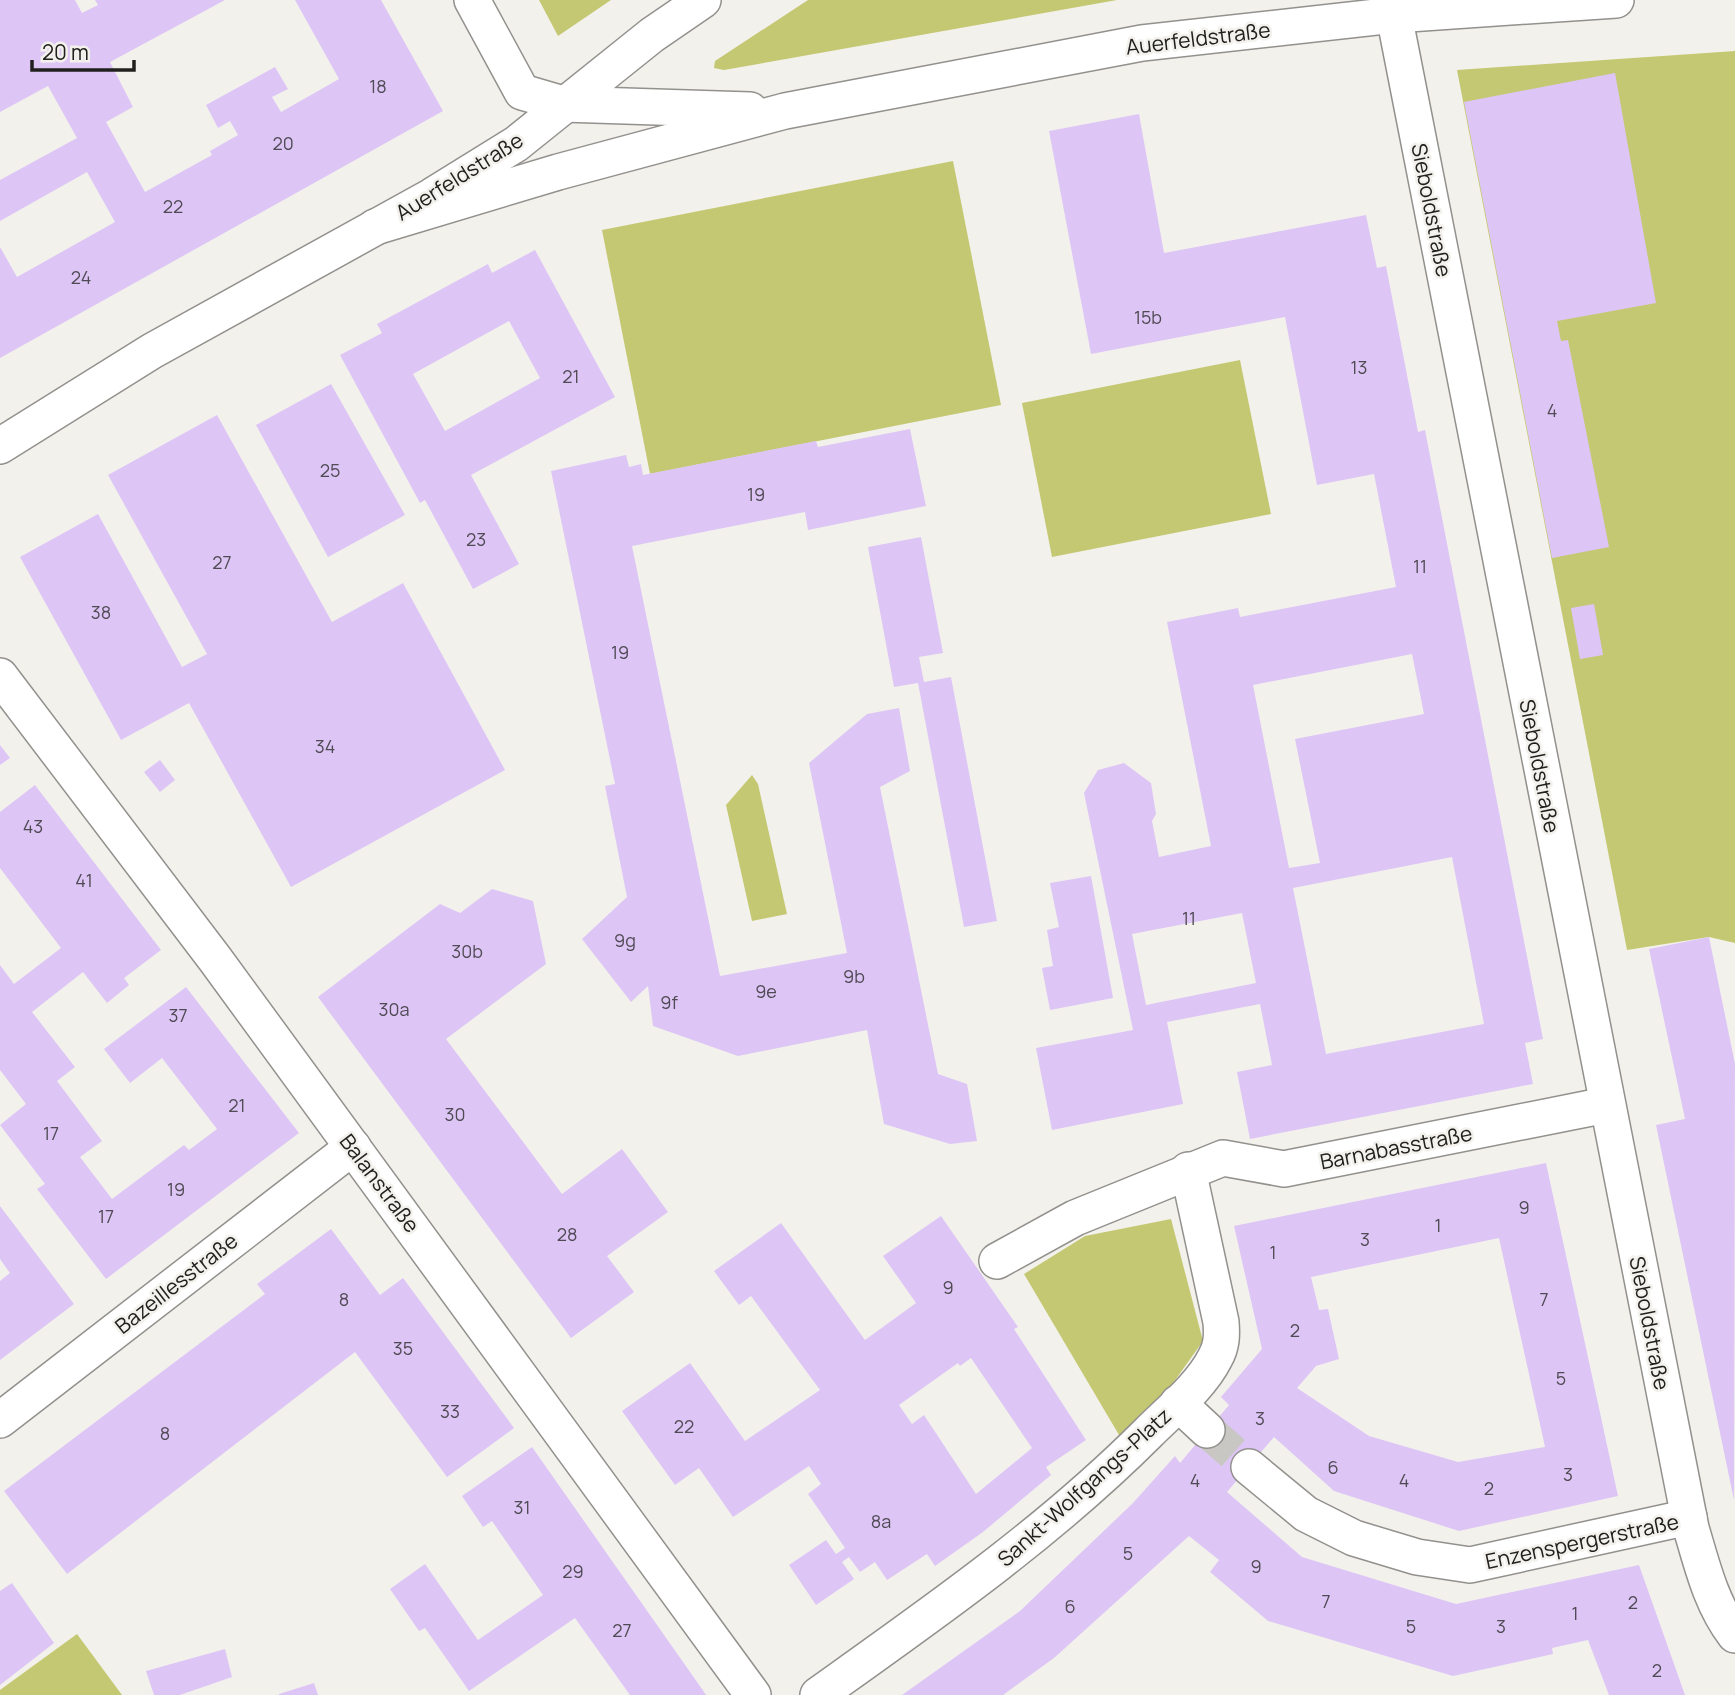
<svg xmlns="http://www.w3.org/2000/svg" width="1735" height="1695" font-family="Manrope,sans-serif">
	<rect width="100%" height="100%" fill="#f3f1ec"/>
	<!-- green -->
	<g fill="#c5c872">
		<path d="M539,0h72l-53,36z"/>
		<path d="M808,0h309l-393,70 -10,-2 1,-7z"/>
		<path d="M1735,51v892l-26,-6 -82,13 -170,-880z"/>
		<path d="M953,161l48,244 -351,69 -48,-244z"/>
		<path d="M1240,360l31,154 -219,43 -30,-154z"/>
		<path d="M752,775l6,9 29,130 -35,7 -26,-116z"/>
		<path d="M1171,1219l32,122 -42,59 -39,40 -98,-166 61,-38z"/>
		<path d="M77,1634l45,61h-122v-5z"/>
	</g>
	<!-- building -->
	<g fill="#ddc6f6" fill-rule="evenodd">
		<path d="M0,0h75l7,13 16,-8 -3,-5h130l-115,62 23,45 -27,15 39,70 67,-37 -2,-4 28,-16 -8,-14 -12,7 -12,-23 69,-38 13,22 -16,8 9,15 58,-33 -44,-79h86l62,111 -443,247v-111l17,30 98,-55 -28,-50 -87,49v-41l77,-42 -29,-52 -48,26z"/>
		<path d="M1615,73l41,230 -99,18 4,20 7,-1 41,207 -57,11 -88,-456z"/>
		<path d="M1139,114l25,139 202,-38 11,53 9,-2 32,166 7,-2 118,609 -18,4 8,41 -283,55 -13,-67 35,-7 -12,-61 -93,18 16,82 -131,26 -16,-82 97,-18 -49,-237 14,-23 26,-7 27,20 5,31 -4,7 7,36 52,-11 -44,-224 71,-14 2,9 156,-30 -22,-113 -57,11 -32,-168 -194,37 -42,-223zM1412,654l12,60 -129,25 25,124 -31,5 -36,-183zM1452,857l32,167 -158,30 -33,-166zM1242,913l14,70 -110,22 -14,-71z"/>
		<path d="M535,250l80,147 -144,78 48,89 -46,25 -48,-89 -5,3 -80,-148 42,-22 -5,-9 111,-60 4,9zM509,321l31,57 -95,53 -32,-57z"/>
		<path d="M331,384l74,131 -77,42 -72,-132z"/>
		<path d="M217,415l115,207 71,-39 102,187 -214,117 -102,-184 -68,37 -101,-183 78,-43 84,153 25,-13 -99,-179z"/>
		<path d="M910,429l16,77 -118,24 -3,-18 -173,34 88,430 127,-23 -38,-190 58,-49 32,-6 11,63 -30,16 58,287 29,10 10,57 -27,3 -66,-20 -17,-94 -129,26 -85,-30 -5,-40 -17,16 -49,-63 45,-42 -22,-111 10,-2 -64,-313 75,-16 3,12 12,-3 2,11 173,-34 2,6z"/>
		<path d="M921,537l22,116 -24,4 5,25 27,-5 46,244 -33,6 -46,-244 -24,4 -26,-140z"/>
		<path d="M1594,604l9,51 -23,4 -9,-51z"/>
		<path d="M0,745l10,13 -10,7z"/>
		<path d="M160,760l15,20 -15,12 -16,-20z"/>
		<path d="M35,785l126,165 -37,28 5,7 -22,18 -24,-31 -51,40 43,55 -18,14 45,60 -22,16 32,42 72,-54 5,5 28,-21 -55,-71 -32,25 -26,-34 82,-62 113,146 -193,146 -69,-90 8,-5 -45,-59 26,-21 -26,-34v-105l14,19 47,-36 -61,-80v-56z"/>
		<path d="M1091,876l22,122 -63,12 -8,-42 11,-2 -6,-36 12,-3 -9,-44z"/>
		<path d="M492,889l41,12 13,63 -100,75 116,155 60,-45 46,63 -61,44 27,36 -63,46 -253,-341 122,-93 20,9z"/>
		<path d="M1709,937l26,127 -1,436 -78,-375 29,-6 -36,-170z"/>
		<path d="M1546,1163l72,333 -159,35 -125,-40 -60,-54 -47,55 75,65 154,47 183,-39 46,130h-76l-21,-55 -36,8 1,6 -100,22 -185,-55 -58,-49 9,-12 -30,-24 -135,122 -51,37h-101l118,-84 113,-108 42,-47 5,7 49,-58 -8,-8 41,-48 -28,-123zM1499,1238l46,209 -87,15 -89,-26 -72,-48 19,-22 23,-7 -11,-50 -9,1 -8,-33z"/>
		<path d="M0,1206l74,98 -74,56v-79l10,-8 -10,-14z"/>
		<path d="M941,1216l77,111 -4,2 72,111 -40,27 5,8 -68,57 -48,34 -8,-12 -40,26 -12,-18 -15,10 -11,-15 -7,5 12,17 -38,26 -27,-40 37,-25 10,14 9,-6 -37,-54 13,-10 -12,-18 -76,51 -34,-49 -24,17 -53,-74 68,-48 55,78 75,-51 -69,-94 -12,9 -25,-34 67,-48 84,117 51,-37 -33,-47zM971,1358l61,90 -56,46 -52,-79 -12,9 -13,-19 59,-42 2,3z"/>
		<path d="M331,1229l49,66 23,-17 111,150 -67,49 -92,-125 -288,222 -63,-83 261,-197 -8,-10z"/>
		<path d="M532,1447l170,242 4,6h-76l-55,-77 -106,73 -44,-63 -6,3 -29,-42 35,-25 53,76 65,-45 -51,-74 -9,6 -21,-31z"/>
		<path d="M12,1583l42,60 -54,42v-94z"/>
		<path d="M225,1649l7,28 -52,18h-26l-8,-24z"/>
		<path d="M314,1683l4,12h-39v-1z"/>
	</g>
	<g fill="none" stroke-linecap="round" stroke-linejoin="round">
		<!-- minor-tunnel -->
		<path stroke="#c9c7c3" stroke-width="35" stroke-dasharray="35 18" stroke-linecap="butt" d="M1207,1430l42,37"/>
		<defs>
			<g id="minor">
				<path d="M472,0l50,92 41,12 187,6"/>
				<path d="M1394,15l297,1513c11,37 20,76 44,107"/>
				<path d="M375,227l183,-55 227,-61 357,-68 252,-28 222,-15"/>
				<path d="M0,446l152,-95 280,-155 84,-52 136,-109 51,-35"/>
				<path d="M0,676l215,283 538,736"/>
				<path d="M997,1261l78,-43 148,-60 61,11 322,-64"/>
				<path d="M1178,1403l29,27"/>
				<path d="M0,1420l353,-273"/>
				<path d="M1249,1467l57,47 48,24 63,19 53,8 219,-48"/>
				<path d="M818,1695c115,-82 230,-162 330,-262 22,-22 53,-47 67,-75 7,-12 7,-23 6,-36l-33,-152"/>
			</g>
		</defs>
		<!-- minor casing -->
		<use href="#minor" stroke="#93918d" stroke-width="38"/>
		<!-- minor -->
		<use href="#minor" stroke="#fff" stroke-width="35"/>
	</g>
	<g text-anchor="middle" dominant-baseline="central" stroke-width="5" stroke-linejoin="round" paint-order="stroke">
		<!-- number labels -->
		<g font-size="18" fill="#504a54">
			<text x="378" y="86">18</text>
			<text x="283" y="143">20</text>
			<text x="173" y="206">22</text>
			<text x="81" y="277">24</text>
			<text x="1148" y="317">15b</text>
			<text x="1359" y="367">13</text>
			<text x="571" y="376">21</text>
			<text x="1552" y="410">4</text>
			<text x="330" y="470">25</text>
			<text x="756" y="494">19</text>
			<text x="476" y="539">23</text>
			<text x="222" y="562">27</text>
			<text x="1420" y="566">11</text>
			<text x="101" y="612">38</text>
			<text x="620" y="652">19</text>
			<text x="325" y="746">34</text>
			<text x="33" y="826">43</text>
			<text x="84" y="880">41</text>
			<text x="1189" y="918">11</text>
			<text x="625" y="940">9g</text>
			<text x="467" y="951">30b</text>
			<text x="854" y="976">9b</text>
			<text x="766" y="991">9e</text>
			<text x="669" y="1002">9f</text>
			<text x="394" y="1009">30a</text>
			<text x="178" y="1015">37</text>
			<text x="237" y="1105">21</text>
			<text x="455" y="1114">30</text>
			<text x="51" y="1133">17</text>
			<text x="176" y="1189">19</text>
			<text x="1524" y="1207">9</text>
			<text x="106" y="1216">17</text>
			<text x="1438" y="1225">1</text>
			<text x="567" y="1234">28</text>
			<text x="1365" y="1239">3</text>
			<text x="1273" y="1252">1</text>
			<text x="948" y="1287">9</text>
			<text x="344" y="1299">8</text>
			<text x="1544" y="1299">7</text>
			<text x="1295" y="1330">2</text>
			<text x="403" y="1348">35</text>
			<text x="1561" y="1378">5</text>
			<text x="450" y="1411">33</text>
			<text x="1260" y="1418">3</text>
			<text x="684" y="1426">22</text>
			<text x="165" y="1433">8</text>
			<text x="1333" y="1467">6</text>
			<text x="1568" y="1474">3</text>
			<text x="1195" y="1480">4</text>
			<text x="1404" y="1480">4</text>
			<text x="1489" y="1488">2</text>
			<text x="522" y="1507">31</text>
			<text x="881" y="1521">8a</text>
			<text x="1128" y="1553">5</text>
			<text x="1256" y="1566">9</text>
			<text x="573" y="1571">29</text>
			<text x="1326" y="1601">7</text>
			<text x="1633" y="1602">2</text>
			<text x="1070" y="1606">6</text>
			<text x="1575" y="1613">1</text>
			<text x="1411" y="1626">5</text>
			<text x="1501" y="1626">3</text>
			<text x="622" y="1630">27</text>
			<text x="1657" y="1670">2</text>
		</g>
		<!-- street labels -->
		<g font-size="21" fill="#21201e" stroke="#f3f1ec">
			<text transform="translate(1198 38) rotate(-7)">Auerfeldstraße</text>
			<text transform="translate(459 176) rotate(-32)">Auerfeldstraße</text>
			<text transform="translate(1432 210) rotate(79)">Sieboldstraße</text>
			<text transform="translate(1540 766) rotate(79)">Sieboldstraße</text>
			<text transform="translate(1396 1147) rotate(-11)">Barnabasstraße</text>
			<text transform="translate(380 1183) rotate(53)">Balanstraße</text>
			<text transform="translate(176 1283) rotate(-38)">Bazeillesstraße</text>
			<text transform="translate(1650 1323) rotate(79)">Sieboldstraße</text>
			<text transform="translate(1084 1487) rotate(-42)">Sankt-Wolfgangs-Platz</text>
			<text transform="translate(1582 1541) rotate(-12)">Enzenspergerstraße</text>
		</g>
	</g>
	<!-- scale -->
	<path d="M32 60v10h102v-10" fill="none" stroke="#21201e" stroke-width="3.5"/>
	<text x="42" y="60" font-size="21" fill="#21201e" stroke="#f3f1ec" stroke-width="5" paint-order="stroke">20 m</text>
</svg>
